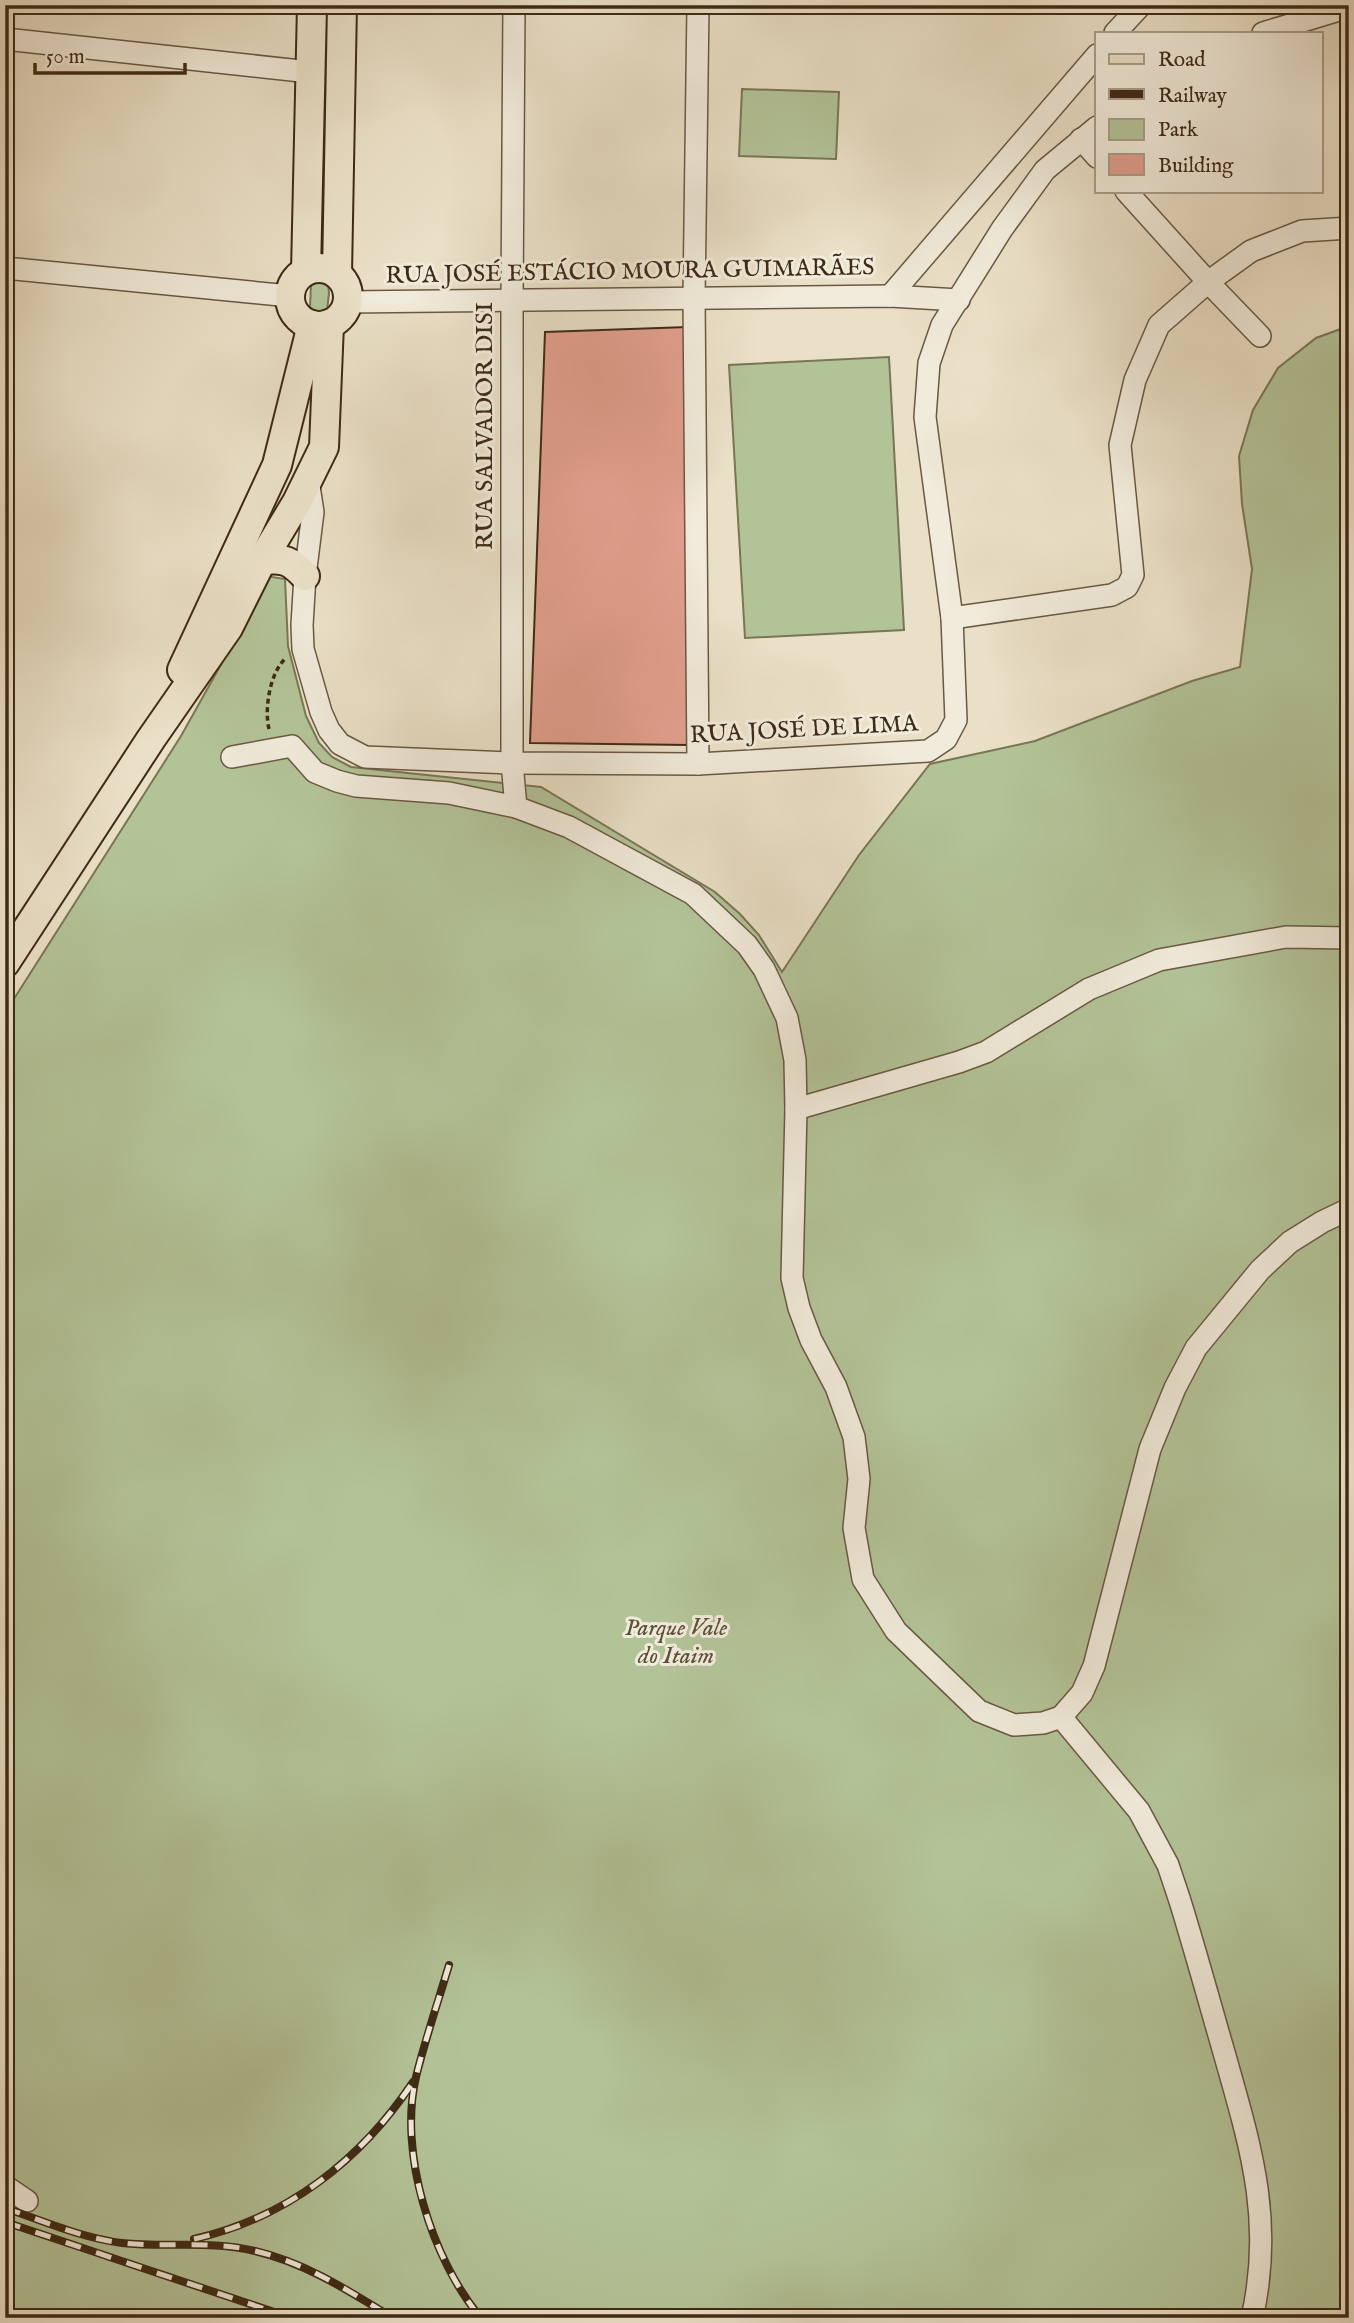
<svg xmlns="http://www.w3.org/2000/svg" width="1354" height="2323" font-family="'IM FELL English',serif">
	<rect width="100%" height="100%" fill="#eae0c7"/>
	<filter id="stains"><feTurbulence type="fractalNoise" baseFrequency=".00286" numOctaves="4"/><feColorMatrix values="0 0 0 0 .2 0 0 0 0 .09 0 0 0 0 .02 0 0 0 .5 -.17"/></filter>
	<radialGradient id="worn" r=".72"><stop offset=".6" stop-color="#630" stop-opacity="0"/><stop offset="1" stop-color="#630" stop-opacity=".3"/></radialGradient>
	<!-- green -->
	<g fill="#b3c398" stroke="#797656" stroke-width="2">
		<path d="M742,89l97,3 -3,67 -97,-3z"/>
		<path d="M321,278l7,5 1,10 -2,18 -8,3 -9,-7 1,-23z"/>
		<path d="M1349,326v1992h-1344v-1305l176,-277 61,-109 24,-51 19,3 3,67 18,70 13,27 13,14 19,10 190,20 174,105 25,22 19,21 23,37 77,-117 71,-91 105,-23 157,-60 48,-14 12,-98 -10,-65 -3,-48 14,-46 25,-42 38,-30z"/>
		<path d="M889,357l15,273 -159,8 -16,-273z"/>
	</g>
	<!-- building -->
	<path fill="#e29f8e" stroke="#3f2a15" stroke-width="2" d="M687,327l2,418 -159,-2 15,-411z"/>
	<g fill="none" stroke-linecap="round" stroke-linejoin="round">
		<defs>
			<g id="minor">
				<path d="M514,5l-2,295v463l4,44 53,20 124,67 54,51 17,24 23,49 8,42 1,49 -4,169 7,30 12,32 25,47 18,50 5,42 -5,49 9,51 33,52 83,80 35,14 29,-2 18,-6 21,-24 12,-27 56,-217 25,-61 21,-40 64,-78 30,-28 32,-20 27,-13"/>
				<path d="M698,5l-4,293 4,466"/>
				<path d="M1115,33l26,-28"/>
				<path d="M1263,33l76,-23h10"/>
				<path d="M5,39l305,33"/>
				<path d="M1081,139l16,18"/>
				<path d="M1126,191l82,91 52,54"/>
				<path d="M5,268l285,28"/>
				<path d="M890,296l207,-241"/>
				<path d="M347,302l543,-6 69,4"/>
				<path d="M308,480l5,32 -8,64 -3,49 1,24 18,63 8,18 11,14 25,13 147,6 186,1 230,-13 18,-12 10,-19 -4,-102 -27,-201 4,-54 13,-38 60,-96 43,-59 52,-43"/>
				<path d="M952,618l160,-23 15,-8 6,-12 -13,-130 15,-65 24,-55 49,-43 43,-31 51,-20 47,-3"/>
				<path d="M232,757l60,-11 23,26 22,9 19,5 93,7 67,14"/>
				<path d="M796,1109l163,-47 27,-10 103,-63 70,-29 127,-23 63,1"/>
				<path d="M1061,1717l78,94 29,54 12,36c16,52 30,103 45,155 26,92 49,165 27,262"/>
				<path d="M5,2186l22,15"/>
			</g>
			<g id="major">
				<circle cx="319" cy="297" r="29"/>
				<path d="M306,271l6,-266"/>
				<path d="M337,274l5,-269"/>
				<path d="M262,560c22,-2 28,0 43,16"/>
				<path d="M182,670l95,-205 35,-140"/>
				<path d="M5,963l146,-224 77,-111 34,-68 35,-58 27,-55 5,-123"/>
			</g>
		</defs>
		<!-- minor casing -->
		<use href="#minor" stroke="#6a5842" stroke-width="24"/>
		<!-- major casing -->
		<use href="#major" stroke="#3f2a15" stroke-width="32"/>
		<!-- path -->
		<path stroke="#3f2a15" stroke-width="3.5" stroke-dasharray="5 3.5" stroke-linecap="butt" d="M269,729c-5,-20 1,-57 17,-71"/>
		<!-- minor -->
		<use href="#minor" stroke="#f1ebdb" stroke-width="21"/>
		<!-- major -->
		<use href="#major" stroke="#eae0c7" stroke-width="28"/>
		<defs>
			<g id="rail">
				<path d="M449,1965c-11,37 -24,75 -33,112 -18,76 16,183 65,241"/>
				<path d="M5,2208c38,13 77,30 117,35 45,5 89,-3 133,8 51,12 94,40 138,67"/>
				<path d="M5,2222l287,96"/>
				<path d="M194,2239c93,-21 167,-79 219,-157"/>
			</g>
		</defs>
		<!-- rail casing -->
		<use href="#rail" stroke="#3f2a15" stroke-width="8"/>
		<!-- rail -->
		<use href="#rail" stroke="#f1ebdb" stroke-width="5" stroke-dasharray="16" stroke-linecap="butt"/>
	</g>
	<g text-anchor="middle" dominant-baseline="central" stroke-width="6" stroke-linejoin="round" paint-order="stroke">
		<!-- street labels -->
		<g font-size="24" fill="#3f2a15" stroke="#f1ebdb">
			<text transform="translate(630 272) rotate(-1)">RUA JOSÉ ESTÁCIO MOURA GUIMARÃES</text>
			<text transform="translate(485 426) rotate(-90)">RUA SALVADOR DISI</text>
			<text transform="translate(804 730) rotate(-3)">RUA JOSÉ DE LIMA</text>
		</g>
		<!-- park labels -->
		<g font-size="24" font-style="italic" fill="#5c5036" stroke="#f1ebdb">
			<text x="676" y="1628">Parque Vale<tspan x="676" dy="28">do Itaim</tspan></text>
		</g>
	</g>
	<!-- margin -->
	<rect width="1354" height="2323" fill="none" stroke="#eae0c7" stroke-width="28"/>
	<rect x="7" y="7" width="1340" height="2309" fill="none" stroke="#3f2a15" stroke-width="3.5"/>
	<rect x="14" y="14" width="1326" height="2295" fill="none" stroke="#3f2a15" stroke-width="2"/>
	<!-- legend -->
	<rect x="1095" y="32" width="228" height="161" fill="#f1ebdb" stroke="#aa9e8c" stroke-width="2"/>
	<rect x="1109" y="54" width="35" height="10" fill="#eae0c7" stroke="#aa9e8c" stroke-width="2"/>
	<text x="1158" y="66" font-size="21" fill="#3f2a15">Road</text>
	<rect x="1109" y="89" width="35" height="10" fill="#3f2a15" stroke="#aa9e8c" stroke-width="2"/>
	<text x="1158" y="102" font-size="21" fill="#3f2a15">Railway</text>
	<rect x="1109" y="119" width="35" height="21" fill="#b3c398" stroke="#aa9e8c" stroke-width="2"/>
	<text x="1158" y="136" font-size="21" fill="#3f2a15">Park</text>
	<rect x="1109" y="154" width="35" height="21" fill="#e29f8e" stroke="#aa9e8c" stroke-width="2"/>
	<text x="1158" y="172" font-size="21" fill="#3f2a15">Building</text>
	<!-- scale -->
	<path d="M35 63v10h150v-10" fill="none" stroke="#3f2a15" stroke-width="3.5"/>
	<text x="46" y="63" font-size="21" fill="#3f2a15" stroke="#f1ebdb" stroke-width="5" paint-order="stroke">50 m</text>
	<rect width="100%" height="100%" filter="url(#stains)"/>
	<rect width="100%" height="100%" fill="url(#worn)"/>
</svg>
